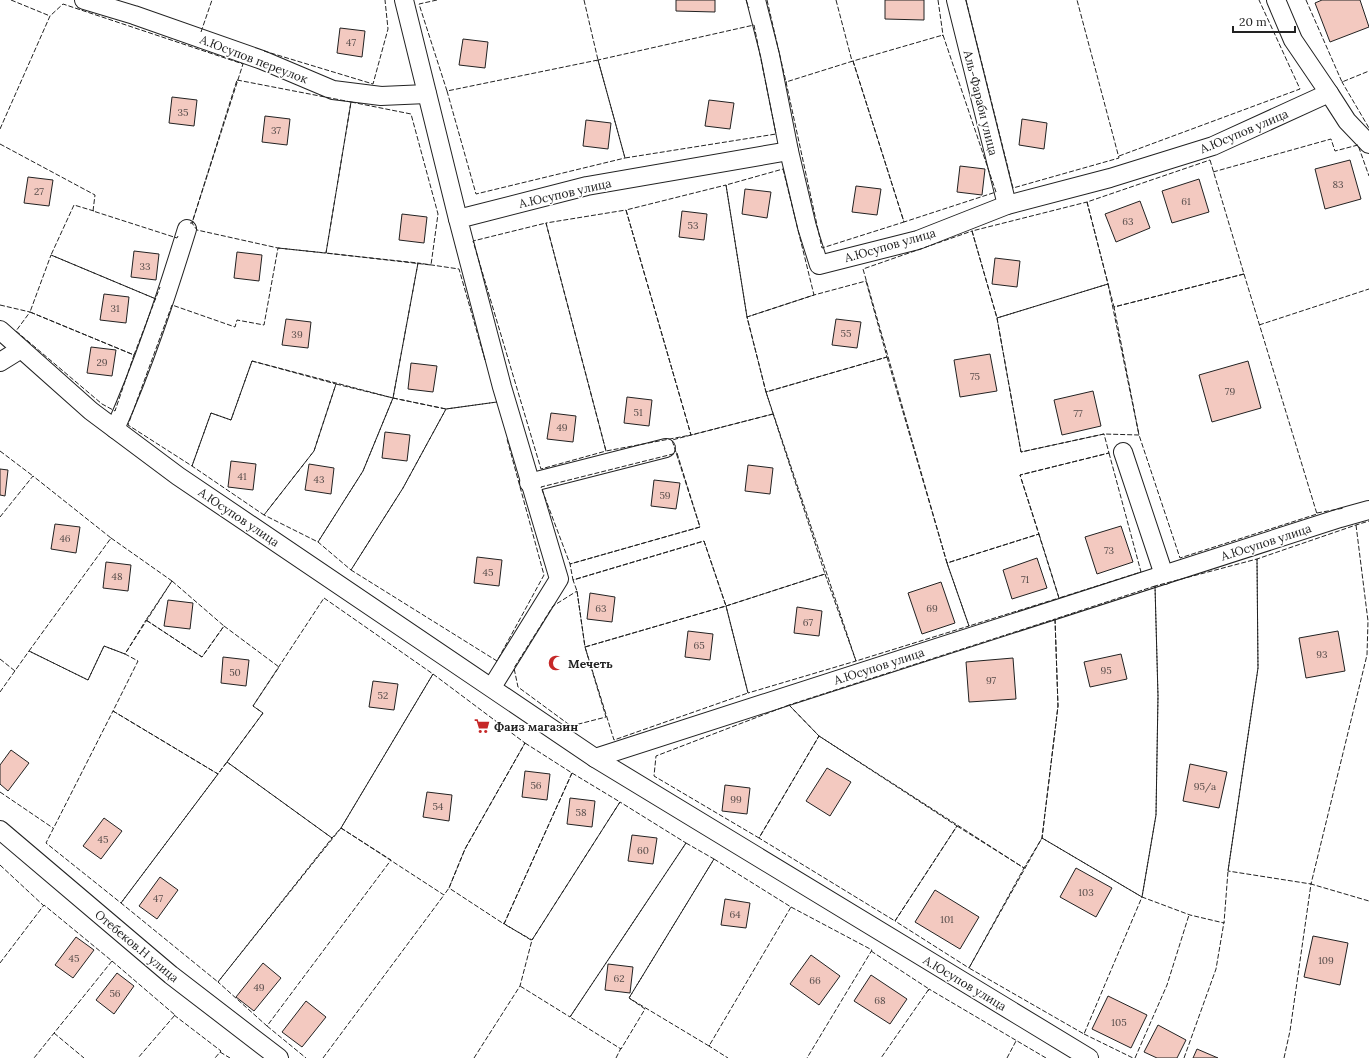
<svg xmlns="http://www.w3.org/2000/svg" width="1369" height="1058" font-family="Lora,serif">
	<rect width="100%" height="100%" fill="#fff"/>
	<!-- building -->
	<g fill="#f3c9c0" stroke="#222">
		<path d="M676,0h39v12l-39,-1z"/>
		<path d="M885,0h39v20l-39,-1z"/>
		<path d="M1322,0h38l9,27 -39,15 -15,-39z"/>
		<path d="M340,28l25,3 -3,26 -25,-4z"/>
		<path d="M463,39l25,3 -3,26 -26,-3z"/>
		<path d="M172,97l25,3 -3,26 -25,-3z"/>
		<path d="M709,100l25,3 -4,26 -25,-3z"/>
		<path d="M265,116l25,3 -3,26 -25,-3z"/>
		<path d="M1022,119l25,4 -3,26 -25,-4z"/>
		<path d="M586,120l25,3 -3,26 -25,-3z"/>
		<path d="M1350,160l11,39 -36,10 -10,-40z"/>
		<path d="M960,166l25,3 -3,26 -25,-3z"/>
		<path d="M28,177l25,3 -4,26 -25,-3z"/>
		<path d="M1199,179l10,33 -37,11 -10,-32z"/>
		<path d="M856,186l25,3 -4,26 -25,-3z"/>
		<path d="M745,189l26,3 -4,26 -25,-4z"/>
		<path d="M1140,201l10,27 -34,14 -11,-28z"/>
		<path d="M682,211l25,3 -3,26 -25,-3z"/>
		<path d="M402,214l25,3 -3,26 -25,-3z"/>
		<path d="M134,251l25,3 -3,26 -25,-3z"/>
		<path d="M237,252l25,3 -3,26 -25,-3z"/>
		<path d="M995,258l25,3 -3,26 -25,-3z"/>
		<path d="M104,294l25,3 -3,26 -26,-3z"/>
		<path d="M286,319l25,3 -3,26 -26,-3z"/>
		<path d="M836,319l25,3 -4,26 -25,-3z"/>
		<path d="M91,347l25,3 -4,26 -25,-3z"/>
		<path d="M990,354l7,37 -37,6 -6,-37z"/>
		<path d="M1248,361l13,47 -49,14 -13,-47z"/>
		<path d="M411,363l26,3 -4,26 -25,-3z"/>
		<path d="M1093,391l8,35 -39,9 -8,-35z"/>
		<path d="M627,397l25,3 -3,26 -25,-3z"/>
		<path d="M551,413l25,3 -3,26 -26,-3z"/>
		<path d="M385,432l25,3 -3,26 -25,-3z"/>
		<path d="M231,461l25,3 -3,26 -25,-3z"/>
		<path d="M309,464l25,4 -3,26 -26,-4z"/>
		<path d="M748,465l25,3 -3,26 -25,-3z"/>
		<path d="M0,469l8,1 -3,26 -5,-1z"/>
		<path d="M654,480l26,3 -4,26 -25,-3z"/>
		<path d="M55,524l25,3 -4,26 -25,-4z"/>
		<path d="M1121,526l12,36 -36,12 -12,-37z"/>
		<path d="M477,557l25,3 -3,26 -25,-3z"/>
		<path d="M1037,558l10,30 -35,11 -9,-29z"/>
		<path d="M106,562l25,3 -3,26 -25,-3z"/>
		<path d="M941,582l14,41 -33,11 -14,-41z"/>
		<path d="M590,593l25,4 -3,25 -25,-3z"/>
		<path d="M168,600l25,3 -3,26 -26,-3z"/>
		<path d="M797,607l25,4 -3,25 -25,-3z"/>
		<path d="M688,631l25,3 -3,26 -25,-3z"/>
		<path d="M1338,631l7,40 -39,7 -7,-40z"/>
		<path d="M1121,654l6,25 -37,8 -6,-25z"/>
		<path d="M223,657l26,3 -3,26 -25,-3z"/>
		<path d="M1013,658l3,41 -47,3 -3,-40z"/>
		<path d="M373,681l25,3 -4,26 -25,-3z"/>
		<path d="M11,750l18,13 -21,28 -8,-7v-19z"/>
		<path d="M1190,764l37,8 -8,36 -36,-7z"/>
		<path d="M827,768l24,14 -21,34 -24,-15z"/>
		<path d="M525,771l25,3 -3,26 -25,-3z"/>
		<path d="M725,785l25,3 -3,26 -25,-3z"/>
		<path d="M427,792l25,3 -3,26 -26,-4z"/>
		<path d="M570,798l25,3 -3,26 -25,-3z"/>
		<path d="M104,818l18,13 -21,28 -18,-13z"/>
		<path d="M632,835l25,3 -4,26 -25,-3z"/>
		<path d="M1076,868l36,20 -16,29 -36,-20z"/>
		<path d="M160,877l18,13 -21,29 -18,-13z"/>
		<path d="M935,890l44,27 -19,32 -45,-27z"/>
		<path d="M725,899l25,4 -4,25 -25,-3z"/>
		<path d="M1313,936l35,7 -8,42 -36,-8z"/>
		<path d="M76,937l18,13 -21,28 -18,-13z"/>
		<path d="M811,955l29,21 -21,29 -29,-21z"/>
		<path d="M263,963l18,15 -27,33 -18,-14z"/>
		<path d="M608,964l25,3 -3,26 -25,-3z"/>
		<path d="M117,973l17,13 -20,28 -18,-14z"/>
		<path d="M871,975l36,24 -17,25 -36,-23z"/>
		<path d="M1108,996l39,19 -16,33 -39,-19z"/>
		<path d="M306,1001l20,16 -24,30 -20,-15z"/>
		<path d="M1158,1025l28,15 -9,18h-20l-13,-6z"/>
		<path d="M1197,1049l21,9h-25z"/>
	</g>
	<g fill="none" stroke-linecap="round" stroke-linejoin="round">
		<defs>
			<g id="street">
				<path d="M84,0l50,15 128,45 71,30 48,6 46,-2"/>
				<path d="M404,0l54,219"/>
				<path d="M756,0l14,55 19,96"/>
				<path d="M956,0l51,205"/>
				<path d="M1276,0l17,40 36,53"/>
				<path d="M0,330l91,81 87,65 417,282 494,300"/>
				<path d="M0,362l21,-13"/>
				<path d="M115,429c29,-65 51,-132 72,-200"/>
				<path d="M1123,452l41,123"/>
				<path d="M529,483l137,-35"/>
				<path d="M492,687l67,-108 -57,-192 -44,-168 129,-33 202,-35 18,76 12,38 99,-25 89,-35 103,-27 103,-32 116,-53 18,28 22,23"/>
				<path d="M595,758l745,-240 29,-8"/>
				<path d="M0,830l171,145 108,83"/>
			</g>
		</defs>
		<!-- street casing -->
		<use href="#street" stroke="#222" stroke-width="20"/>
		<!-- street -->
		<use href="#street" stroke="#fff" stroke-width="18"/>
		<!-- fence -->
		<g stroke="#222" stroke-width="1" stroke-dasharray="5 2" stroke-linecap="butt">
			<path d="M11,0l39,16"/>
			<path d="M437,0l-18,4 28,87"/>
			<path d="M584,0l14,60 -2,1"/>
			<path d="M746,0l3,8"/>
			<path d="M767,0l19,82h1"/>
			<path d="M836,0l16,61"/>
			<path d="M938,0l5,35 -1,1"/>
			<path d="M966,0l47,188 106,-30 -42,-158"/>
			<path d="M1306,0l36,82 27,-11"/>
			<path d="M754,25l22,109 -151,24 -27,-98z"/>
			<path d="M201,32l11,-32"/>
			<path d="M943,35l53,157 -92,30 -51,-161z"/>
			<path d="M264,51l109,33 15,-55 -3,-29"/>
			<path d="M598,60l27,98 -149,36 -29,-103z"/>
			<path d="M853,61l51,161 -82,26 -36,-166z"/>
			<path d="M237,80l114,22 -25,151 -48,-5 -81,-18 -5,-7z"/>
			<path d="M1343,82h-1l27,46"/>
			<path d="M351,102l60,12 27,100 -7,51 -105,-12z"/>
			<path d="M0,129l50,-113 13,-12 180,60 -51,159h-2"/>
			<path d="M0,144l95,51 -2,16 84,27 1,-2"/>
			<path d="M1119,156l181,-67 -41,-89"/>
			<path d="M1210,160l34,114 -130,33 -27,-105z"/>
			<path d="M783,169l31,126 -67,22 -21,-132z"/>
			<path d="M1213,172l118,-33 4,12 23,-6 11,31"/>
			<path d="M1087,202l21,82 -111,34 -25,-87z"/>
			<path d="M626,210l65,225 -85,16 -60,-228z"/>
			<path d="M94,211l-20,-6 -23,50 105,44"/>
			<path d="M546,223l60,228 -65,18 -68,-228z"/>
			<path d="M972,231l25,87 24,134 83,-18 5,19 -89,22 19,59 -92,29 -84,-294z"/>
			<path d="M278,248l140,15 -25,135 -141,-37 -21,59 -20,-7 -19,53 -64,-41 44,-120 63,22 2,-7 27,5z"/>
			<path d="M1244,274l73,240 -137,44 -41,-123 -25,-128z"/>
			<path d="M866,281l21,76 -121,35 -19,-75 67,-22z"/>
			<path d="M1108,284l31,151 -35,-1 -83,18 -24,-134z"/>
			<path d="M156,299l-105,-44 -21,57 104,43 26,-68"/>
			<path d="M0,305l30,7"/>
			<path d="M30,312l104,43 -19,56 -13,-7 -86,-73z"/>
			<path d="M1259,325l110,-36"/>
			<path d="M887,357l60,206 22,63 -113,35 -90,-269z"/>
			<path d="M485,360l-26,-91 -41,-6 -25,135 53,11 51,-7"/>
			<path d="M252,361l84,23 -22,67 -50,64 -72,-49 19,-53 20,7z"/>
			<path d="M336,384l57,14 -30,73 -45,71 -54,-27 50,-64z"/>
			<path d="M393,398l53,11 -43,79 -52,82 -33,-28 45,-71z"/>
			<path d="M497,402l-51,7 -43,79 -52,82 146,91 47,-86 -37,-136"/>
			<path d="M773,414l-101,26 28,87 -130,37 3,16 131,-39 22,65 99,-32 -59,-182 -19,-75 -21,-132 -100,25 65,225 82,-21"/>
			<path d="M0,451l33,25"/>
			<path d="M677,453l23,74 -130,37 -29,-77z"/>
			<path d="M1109,453l32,119 -82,26 -39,-123z"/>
			<path d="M1317,513l27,-5"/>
			<path d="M0,517l33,-41 78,62 -1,2"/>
			<path d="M1356,525l12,96 -1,34 -56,229 -83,-13 30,-203 -1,-109 99,-34 13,-4"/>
			<path d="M1039,534l20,64 -90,28 -22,-63z"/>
			<path d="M111,538l61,43 -47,73 -21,-8 -16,34 -59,-29z"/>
			<path d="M704,541l22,65 -141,41 -8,-56 -4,-11z"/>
			<path d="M1257,559l1,109 -30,203 -4,52 -34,-8 -48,-18 14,-82 2,-119 -3,-110z"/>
			<path d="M825,574l31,87 -108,32 -22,-87z"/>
			<path d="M172,581l52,45 -22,31 -56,-37z"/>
			<path d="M1155,586l3,110 -2,119 -14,82 -100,-59 16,-132 -3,-87z"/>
			<path d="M577,591l8,56 21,70 -35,9 -53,-39 -4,-19 39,-62z"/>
			<path d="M324,598l109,76 -92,154 -9,10 -105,-76 36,-49 -10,-7z"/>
			<path d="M726,606l22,87 -134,47 -29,-93z"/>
			<path d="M1055,619l3,87 -16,132 -18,30 -205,-132 -30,-31z"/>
			<path d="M146,620l56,37 22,-31 55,41 -26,39 10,7 -45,61 -105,-63 25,-50 -13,-7z"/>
			<path d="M0,659l15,12"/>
			<path d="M433,674l92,69 -60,106 -16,39 -5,7 -103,-67z"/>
			<path d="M0,692l29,-41 59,29 16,-34 21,8"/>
			<path d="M789,705l30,31 -60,102 -105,-62 2,-20z"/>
			<path d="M113,711l105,63 -97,129 -75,-60z"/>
			<path d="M819,736l138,90 -62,95 -136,-83z"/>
			<path d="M525,743l47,30 -68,151 -55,-36 16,-39z"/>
			<path d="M227,762l105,76 -114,144 -97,-79z"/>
			<path d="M572,773l48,29 -88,138 -28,-16z"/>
			<path d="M0,792l53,36"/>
			<path d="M957,826l67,42 -55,100 -74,-47z"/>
			<path d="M341,828l50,32 -124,166 -49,-44z"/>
			<path d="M1042,838l100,59 -58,137 -115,-66z"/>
			<path d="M686,843l28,16 -85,139 16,11 -24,40 -51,-32z"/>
			<path d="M714,859l77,48 -82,139 -80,-48z"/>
			<path d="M0,865l44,41"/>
			<path d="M1311,883v1l58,17"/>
			<path d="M791,907l81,43 -65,108"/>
			<path d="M503,923l28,17"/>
			<path d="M871,951l58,38 -48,69"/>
			<path d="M112,961l63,54 -37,43"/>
			<path d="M0,963l44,-58 68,56 -78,97"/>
			<path d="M928,991l1,-2 117,69"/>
			<path d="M174,1015l47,36 -6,7"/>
			<path d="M267,1026l39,32"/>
			<path d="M54,1033l30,25"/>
			<path d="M1084,1034l49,24"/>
			<path d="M710,1045l-1,1 19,12"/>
			<path d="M220,1052l10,6"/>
			<path d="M323,1058l121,-163"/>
			<path d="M474,1058l46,-72 12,-46 88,-138 66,41 -116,174 -50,-31"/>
			<path d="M616,1058l5,-10"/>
			<path d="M1007,1058l9,-17"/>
			<path d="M1135,1058l32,-73 22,-70"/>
			<path d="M1184,1058l32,-89 8,-47"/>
			<path d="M1284,1058l6,-27 21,-147"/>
		</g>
	</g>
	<!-- icons -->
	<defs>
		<symbol id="mosque-bare" viewBox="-9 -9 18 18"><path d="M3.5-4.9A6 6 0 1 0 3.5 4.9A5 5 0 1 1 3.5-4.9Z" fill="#c62828" stroke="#fff" stroke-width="2.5" paint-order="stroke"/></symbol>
		<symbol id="supermarket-bare" viewBox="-9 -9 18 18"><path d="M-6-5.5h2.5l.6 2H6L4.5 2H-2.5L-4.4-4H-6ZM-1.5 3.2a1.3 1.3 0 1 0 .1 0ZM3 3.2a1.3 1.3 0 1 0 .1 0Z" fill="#c62828" stroke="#fff" stroke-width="2.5" paint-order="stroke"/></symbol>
	</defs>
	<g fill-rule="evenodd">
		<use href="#mosque-bare" x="545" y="652" width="22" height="22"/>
		<use href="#supermarket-bare" x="471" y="715" width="22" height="22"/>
	</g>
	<g text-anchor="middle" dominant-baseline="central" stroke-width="3" stroke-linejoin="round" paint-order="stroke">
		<!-- number labels -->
		<g font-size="10" fill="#564c4a">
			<text x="351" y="42">47</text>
			<text x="183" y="112">35</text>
			<text x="276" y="130">37</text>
			<text x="1338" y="184">83</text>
			<text x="39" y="191">27</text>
			<text x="1186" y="201">61</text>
			<text x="1128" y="221">63</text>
			<text x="693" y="225">53</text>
			<text x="145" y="266">33</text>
			<text x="115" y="308">31</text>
			<text x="846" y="333">55</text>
			<text x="297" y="334">39</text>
			<text x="102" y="362">29</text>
			<text x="975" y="376">75</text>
			<text x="1230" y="391">79</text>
			<text x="638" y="412">51</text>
			<text x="1078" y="413">77</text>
			<text x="562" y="427">49</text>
			<text x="242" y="476">41</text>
			<text x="319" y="479">43</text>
			<text x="665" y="495">59</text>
			<text x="65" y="538">46</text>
			<text x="1109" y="550">73</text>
			<text x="488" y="572">45</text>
			<text x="117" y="576">48</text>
			<text x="1025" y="579">71</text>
			<text x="601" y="608">63</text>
			<text x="932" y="608">69</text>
			<text x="808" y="622">67</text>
			<text x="699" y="645">65</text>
			<text x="1322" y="654">93</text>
			<text x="1106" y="670">95</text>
			<text x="235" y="672">50</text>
			<text x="991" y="680">97</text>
			<text x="383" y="695">52</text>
			<text x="536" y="785">56</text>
			<text x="1205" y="786">95/а</text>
			<text x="736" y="799">99</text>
			<text x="438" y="806">54</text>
			<text x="581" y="812">58</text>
			<text x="103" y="839">45</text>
			<text x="643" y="850">60</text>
			<text x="1086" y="892">103</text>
			<text x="158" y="898">47</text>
			<text x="735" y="914">64</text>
			<text x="947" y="919">101</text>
			<text x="74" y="958">45</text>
			<text x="1326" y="960">109</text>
			<text x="619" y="978">62</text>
			<text x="815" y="980">66</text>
			<text x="259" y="987">49</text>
			<text x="115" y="993">56</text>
			<text x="880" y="1000">68</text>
			<text x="1119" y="1022">105</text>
		</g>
		<!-- street labels -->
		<g font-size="12" fill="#222" stroke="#fff">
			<text transform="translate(254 59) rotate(21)">А.Юсупов переулок</text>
			<text transform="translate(981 103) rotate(76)">Аль-Фараби улица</text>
			<text transform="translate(1244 131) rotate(-23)">А.Юсупов улица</text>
			<text transform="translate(565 193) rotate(-13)">А.Юсупов улица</text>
			<text transform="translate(890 245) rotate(-16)">А.Юсупов улица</text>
			<text transform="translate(239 517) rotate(34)">А.Юсупов улица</text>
			<text transform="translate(1266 542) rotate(-18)">А.Юсупов улица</text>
			<text transform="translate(879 666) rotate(-18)">А.Юсупов улица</text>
			<text transform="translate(137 946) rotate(40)">Отебеков.Н улица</text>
			<text transform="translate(965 983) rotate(31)">А.Юсупов улица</text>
		</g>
		<!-- poi labels -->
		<g font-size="12" font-weight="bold" fill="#222" stroke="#fff" text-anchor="start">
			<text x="568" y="663">Мечеть</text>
			<text x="494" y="726">Фаиз магазин</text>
		</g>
	</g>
	<!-- scale -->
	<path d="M1233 26v6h62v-6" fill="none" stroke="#222222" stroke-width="2"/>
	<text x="1239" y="26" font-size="12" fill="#222222" stroke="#ffffff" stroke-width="3" paint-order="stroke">20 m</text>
</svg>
